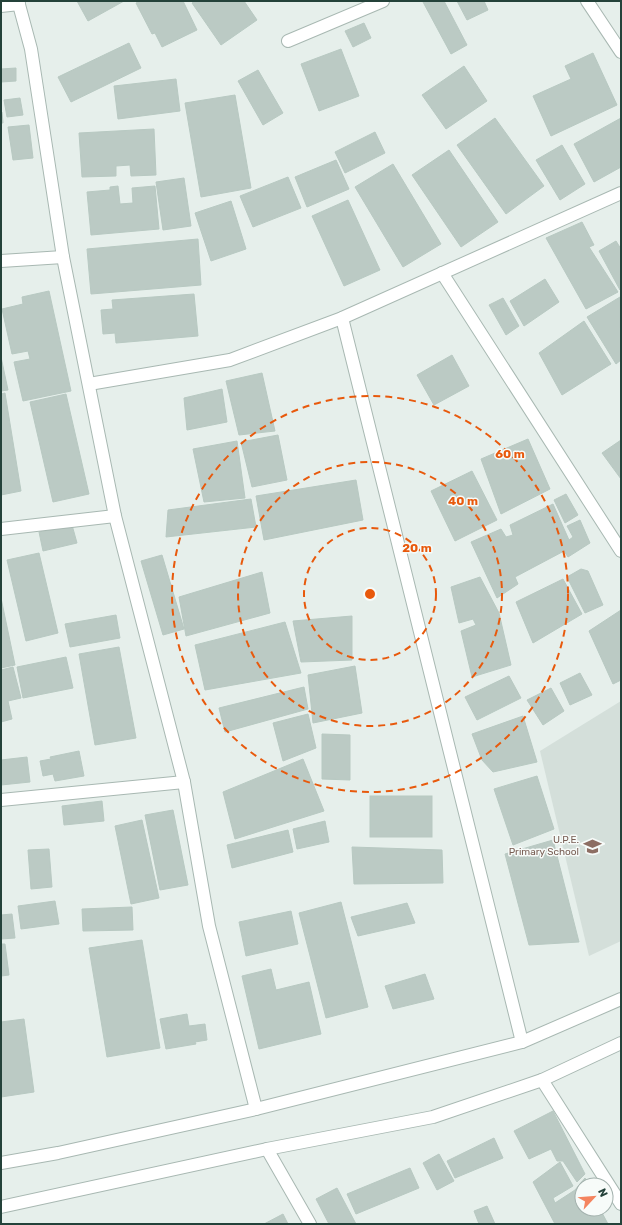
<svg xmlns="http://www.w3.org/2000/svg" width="622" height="1225" font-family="Rubik,sans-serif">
	<rect width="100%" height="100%" fill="#e6efeb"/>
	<!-- built -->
	<path fill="#d4dfda" d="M621,701v240l-32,15 -49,-205z"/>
	<!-- building -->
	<g fill="#bbcac4" stroke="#b8c9c2">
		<path d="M77,1h47l-36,20z"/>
		<path d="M140,1h43l14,29 -35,17 -7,-14 -3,1 -16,-31z"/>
		<path d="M195,1h49l13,19 -36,25 -29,-42z"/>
		<path d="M424,1h20l23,44 -16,9 -28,-52z"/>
		<path d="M457,1h27l4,9 -21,10z"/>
		<path d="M364,23l7,15 -18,9 -8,-16z"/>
		<path d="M129,43l12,25 -70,34 -13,-25z"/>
		<path d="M341,49l18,47 -40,15 -18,-47z"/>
		<path d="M593,53l24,52 -66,31 -18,-40 38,-17 -6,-13z"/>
		<path d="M464,66l23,35 -41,28 -24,-34z"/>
		<path d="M16,68v13l-15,1v-13z"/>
		<path d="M258,70l25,43 -20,12 -25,-44z"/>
		<path d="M176,79l4,32 -62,8 -4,-33z"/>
		<path d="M235,95l16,93 -50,9 -16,-94z"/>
		<path d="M20,98l3,17 -16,2 -3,-17z"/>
		<path d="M1,112h1l1,11h-2z"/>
		<path d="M495,118l49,68 -38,28 -49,-69z"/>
		<path d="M621,118v49l-27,15 -20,-38z"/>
		<path d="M29,125l4,33 -20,2 -5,-33z"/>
		<path d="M154,129l2,46 -25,1 -1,-11 -14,1v10l-34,1 -3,-44z"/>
		<path d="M375,132l10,21 -40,20 -10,-21z"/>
		<path d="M562,145l23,39 -25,16 -24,-40z"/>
		<path d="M449,150l49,72 -37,25 -49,-72z"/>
		<path d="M336,160l13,29 -42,18 -12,-30z"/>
		<path d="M393,164l48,80 -38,23 -48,-80z"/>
		<path d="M288,177l13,31 -48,19 -13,-31z"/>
		<path d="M184,178l7,48 -28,4 -7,-48z"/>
		<path d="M118,186l2,18 13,-1 -1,-15 23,-2 4,43 -68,6 -4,-43 23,-2v-3z"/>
		<path d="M348,200l32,70 -36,16 -32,-70z"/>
		<path d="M231,201l15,48 -35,12 -16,-48z"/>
		<path d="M582,222l12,23 -5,2 29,45 -32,17 -40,-71z"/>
		<path d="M198,239l3,46 -110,9 -4,-45z"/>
		<path d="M616,241l5,8 -1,41 -21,-39z"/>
		<path d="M545,279l14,23 -35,24 -14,-25z"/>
		<path d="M49,291l22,100 -48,10 -9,-39 16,-3 -2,-8 -16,3 -10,-45 21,-5 -1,-7z"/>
		<path d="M194,294l4,42 -82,7 -1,-10 -12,1 -2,-24 12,-1 -1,-9z"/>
		<path d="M620,297l1,63 -5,4 -29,-47z"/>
		<path d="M503,298l16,28 -13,9 -17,-30z"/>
		<path d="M584,321l27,43 -49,31 -23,-42z"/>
		<path d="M452,355l17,31 -35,19 -17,-30z"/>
		<path d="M1,357l7,33 -7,1z"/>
		<path d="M262,373l13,58 -36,4 -13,-54z"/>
		<path d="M222,389l5,33 -40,8 -3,-32z"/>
		<path d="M5,393l16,98 -20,4v-101z"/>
		<path d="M66,394l23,100 -36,8 -23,-100z"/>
		<path d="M278,435l9,45 -35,7 -11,-45z"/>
		<path d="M528,439l22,50 -49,25 -20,-55z"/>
		<path d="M621,440v39l-19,-26z"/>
		<path d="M237,441l8,57 -41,4 -11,-53z"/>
		<path d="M472,471l25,49 -42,21 -24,-50z"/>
		<path d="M356,480l7,40 -99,20 -8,-44z"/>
		<path d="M566,494l12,21 -13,8 -11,-23z"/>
		<path d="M251,499l5,28 -90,10 2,-27z"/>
		<path d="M553,504l16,36 4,-3 -6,-11 13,-6 10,23 -22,14 -4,-6 -49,26 3,7 -21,14 -26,-56 30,-13 5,8 7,-2 -3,-10z"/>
		<path d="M72,525l5,18 -34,8 -4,-19z"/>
		<path d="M39,553l19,80 -32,8 -19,-81z"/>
		<path d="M162,555l22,74 -21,6 -22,-74z"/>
		<path d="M581,569l7,2 15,34 -18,8 -18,-36z"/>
		<path d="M262,572l8,41 -84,23 -7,-39z"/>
		<path d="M480,577l19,36 12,52 -39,12 -11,-46 15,-6 -3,-6 -14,4 -8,-36z"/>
		<path d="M563,579l19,35 -49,29 -17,-41z"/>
		<path d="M1,598l14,67 -14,3z"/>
		<path d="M621,610v70l-8,4 -24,-53z"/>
		<path d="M116,615l4,23 -50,9 -5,-23z"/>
		<path d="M352,616v44l-51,2 -8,-41z"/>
		<path d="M285,622l16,51 -96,17 -10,-45z"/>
		<path d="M119,647l17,91 -41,7 -16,-91z"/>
		<path d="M66,657l7,31 -50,10 -6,-31z"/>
		<path d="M355,666l7,47 -49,10 -5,-48z"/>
		<path d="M13,667l8,31 -13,3 4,18 -11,3v-52z"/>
		<path d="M580,673l12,22 -22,10 -10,-22z"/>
		<path d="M509,676l12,22 -44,22 -12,-23z"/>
		<path d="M304,687l4,22 -83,23 -6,-24z"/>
		<path d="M551,688l13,23 -21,14 -16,-25z"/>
		<path d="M308,714l8,34 -33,13 -10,-38z"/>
		<path d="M523,716l14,46 -44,10 -11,-12 -10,-26z"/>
		<path d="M322,734l28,1v45l-28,-1z"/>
		<path d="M79,751l5,25 -29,5 -2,-7 -10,2 -3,-15 11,-2 -1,-2z"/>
		<path d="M27,757l3,25 -29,3v-25z"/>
		<path d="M303,759l21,52 -89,28 -12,-47z"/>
		<path d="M537,776l17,53 -41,16 -19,-56z"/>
		<rect x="370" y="796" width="62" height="41"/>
		<path d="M102,801l2,20 -40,4 -2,-19z"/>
		<path d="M173,810l15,75 -28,5 -15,-75z"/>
		<path d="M142,820l17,78 -28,6 -16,-78z"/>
		<path d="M325,821l4,21 -32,7 -4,-20z"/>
		<path d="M288,830l5,22 -61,16 -5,-23z"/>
		<path d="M553,840l26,102 -50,3 -24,-91z"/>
		<path d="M352,847l90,3 1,33 -89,1z"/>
		<path d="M49,849l3,38 -21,2 -3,-39z"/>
		<path d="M55,901l4,23 -38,5 -3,-23z"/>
		<path d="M341,902l27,105 -42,11 -27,-105z"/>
		<path d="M407,903l8,20 -57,13 -7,-19z"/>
		<path d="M132,907l1,23 -50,1 -1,-22z"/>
		<path d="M291,911l7,33 -52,12 -7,-34z"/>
		<path d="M12,914l3,24 -14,1v-24z"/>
		<path d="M142,940l18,108 -53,9 -18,-109z"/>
		<path d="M1,944h4l4,31 -8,1z"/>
		<path d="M271,969l5,21 33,-8 12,52 -62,15 -17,-73z"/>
		<path d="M425,974l9,25 -41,10 -8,-23z"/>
		<path d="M187,1014l2,12 16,-2 2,16 -12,2 1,2 -30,5 -6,-30z"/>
		<path d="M24,1019l10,73 -33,5v-75z"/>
		<path d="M553,1111l32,63 -8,8 -14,-21h-6l-6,-12 -22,10 -15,-28z"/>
		<path d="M494,1138l9,20 -48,20 -8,-17z"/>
		<path d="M439,1154l15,27 -17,9 -14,-27z"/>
		<path d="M560,1162l13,24 -20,12 2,5 20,-13 10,-12 4,7h-7v24h18l8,15h-53l-22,-42z"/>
		<path d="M410,1168l9,20 -63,26 -9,-20z"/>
		<path d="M337,1188l19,36h-27l-13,-25z"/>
		<path d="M487,1206l8,18h-16l-5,-13z"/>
		<path d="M283,1214l5,10h-24z"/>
	</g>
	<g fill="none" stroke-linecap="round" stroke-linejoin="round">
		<defs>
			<g id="minor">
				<path d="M18,1l13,48 32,208 52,259 69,266 25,144 47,183"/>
				<path d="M587,1l34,51"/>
				<path d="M1,6l18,-2"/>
				<path d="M288,41l95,-40"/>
				<path d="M1,261l62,-4"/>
				<path d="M442,273l179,278"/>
				<path d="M342,318l180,724"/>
				<path d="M89,384l141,-24 112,-42 279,-125"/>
				<path d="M1,529l114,-13"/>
				<path d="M1,800l183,-18"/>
				<path d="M542,1080l79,124"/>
				<path d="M267,1149l43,75"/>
			</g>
			<g id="tertiary">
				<path d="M1,1163l57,-10 198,-44 266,-67 99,-43"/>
				<path d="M1,1207l266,-58 166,-32 109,-37 79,-37"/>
			</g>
		</defs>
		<!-- minor casing -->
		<use href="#minor" stroke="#a8b8b2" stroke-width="14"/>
		<!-- tertiary casing -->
		<use href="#tertiary" stroke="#a8b8b2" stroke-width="14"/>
		<!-- minor -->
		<use href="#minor" stroke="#fff" stroke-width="12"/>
		<!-- tertiary -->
		<use href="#tertiary" stroke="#fff" stroke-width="12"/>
	</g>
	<!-- distance rings -->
	<g fill="none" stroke="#e8590c" stroke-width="2" stroke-dasharray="7 5">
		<circle cx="370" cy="594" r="66"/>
		<circle cx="370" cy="594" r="132"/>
		<circle cx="370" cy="594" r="198"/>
	</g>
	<!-- icons -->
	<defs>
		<symbol id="school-bare" viewBox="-9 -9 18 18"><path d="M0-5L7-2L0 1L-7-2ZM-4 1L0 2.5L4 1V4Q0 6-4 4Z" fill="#8d6e63" stroke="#f7fbf9" stroke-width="2.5" paint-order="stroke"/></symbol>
	</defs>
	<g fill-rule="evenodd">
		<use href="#school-bare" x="580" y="834" width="25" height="25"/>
	</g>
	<g text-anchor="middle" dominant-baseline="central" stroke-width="3" stroke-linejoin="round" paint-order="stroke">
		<!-- education labels -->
		<g font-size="10" fill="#785e54" stroke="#f7fbf9" text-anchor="end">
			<text x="579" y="840">U.P.E.<tspan x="579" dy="12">Primary School</tspan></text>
		</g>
	</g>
	<circle cx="370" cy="594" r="6" fill="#e8590c" stroke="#f7fbf9" stroke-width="2"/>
	<g font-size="12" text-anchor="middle" font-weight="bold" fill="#e8590c" stroke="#f7fbf9" stroke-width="3" stroke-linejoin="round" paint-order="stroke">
		<text x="510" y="458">60 m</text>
		<text x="463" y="505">40 m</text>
		<text x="417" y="552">20 m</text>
	</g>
	<!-- border -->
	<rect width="622" height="1225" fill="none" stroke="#24423a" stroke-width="4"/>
	<!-- north arrow -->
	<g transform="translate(594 1197) rotate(64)"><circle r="19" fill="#f7fbf9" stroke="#a3b1ad"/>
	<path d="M0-3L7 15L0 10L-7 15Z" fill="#f4845f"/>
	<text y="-6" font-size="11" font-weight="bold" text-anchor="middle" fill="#24423a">N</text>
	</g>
</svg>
